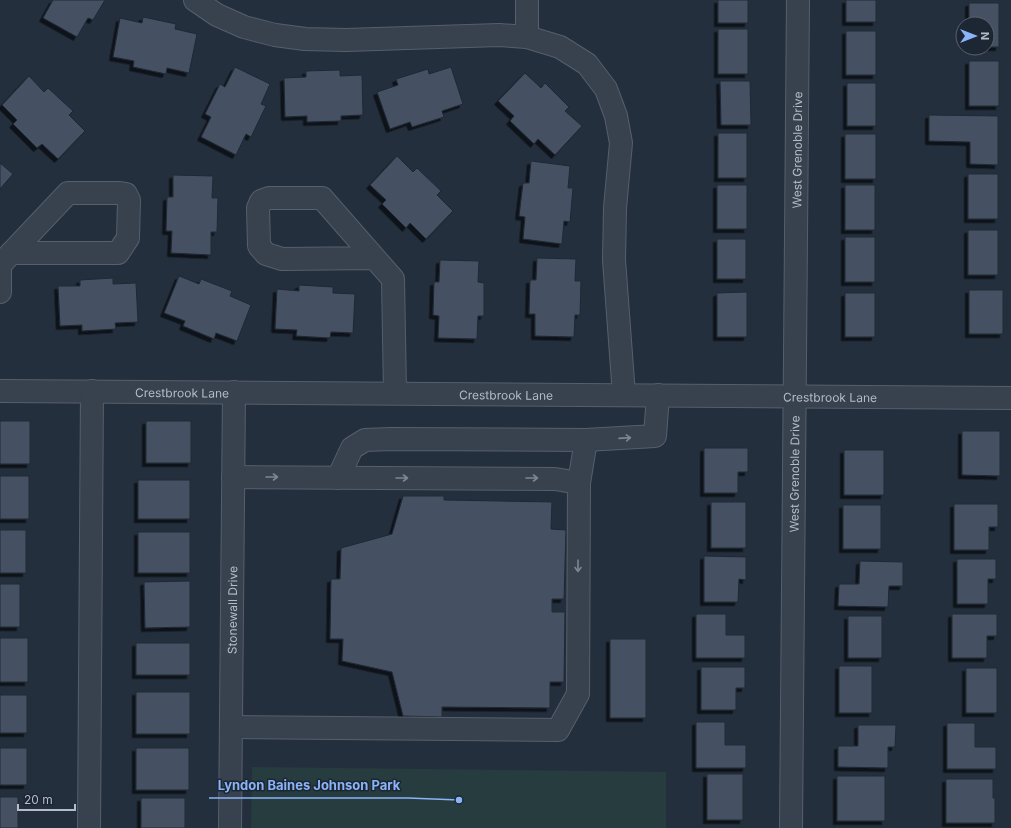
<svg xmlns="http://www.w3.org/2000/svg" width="1011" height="828" font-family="Inter,sans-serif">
	<defs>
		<filter id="shadow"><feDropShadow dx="-3.5" dy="3.5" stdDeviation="0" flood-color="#0009"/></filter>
	</defs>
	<rect width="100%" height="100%" fill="#242f3e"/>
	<!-- green -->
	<path fill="#263c3f" d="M252,767l414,5v56h-415z"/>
	<!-- building -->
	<g fill="#455162" stroke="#1f2835" filter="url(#shadow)">
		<path d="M53,0h52l-12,20 -5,-2 -11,19 -34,-19z"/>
		<rect x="718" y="0" width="30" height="23"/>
		<rect x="846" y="0" width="30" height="22"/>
		<path d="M969,3h30v44h-12v-23h-18z"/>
		<path d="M143,17l33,7 -1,5 22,5 -8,39 -22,-5 -1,6 -33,-7 1,-6 -21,-4 7,-39 22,5z"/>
		<rect x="718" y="29" width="30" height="45"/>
		<rect x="846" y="31" width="30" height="44"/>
		<rect x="969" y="61" width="30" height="45"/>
		<path d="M235,67l35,17 -9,20 5,2 -15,31 -5,-3 -10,21 -35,-18 10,-20 -6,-3 15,-30 5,3z"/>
		<path d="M451,67l12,37 -21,7 2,6 -32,10 -2,-5 -20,7 -13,-37 21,-7 -2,-6 32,-10 1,5z"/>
		<path d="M340,70v6l22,-1 1,40 -22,1v5l-34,1v-6l-22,1 -1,-39 22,-1v-6z"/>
		<path d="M525,73l16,15 4,-5 24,24 -4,4 17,15 -27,29 -17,-16 -4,5 -24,-23 4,-5 -16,-15z"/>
		<path d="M29,76l15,16 4,-4 25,23 -4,4 16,16 -27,28 -16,-15 -5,4 -24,-24 4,-4 -15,-15z"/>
		<path d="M720,81h30l1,44h-30z"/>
		<rect x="847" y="83" width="29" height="43"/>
		<path d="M929,115l69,1v49l-28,-1v-22l-41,-1z"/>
		<rect x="718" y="133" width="29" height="45"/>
		<rect x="845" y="134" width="31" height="45"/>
		<path d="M397,156l16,16 4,-4 24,23 -4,4 16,16 -27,28 -16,-16 -4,5 -24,-24 4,-4 -16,-15z"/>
		<path d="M531,161l39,5 -2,22h5l-3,34 -6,-1 -2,23 -39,-5 2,-22 -6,-1 4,-33h6z"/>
		<path d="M0,163l13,11 -13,15z"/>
		<rect x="968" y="174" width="30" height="45"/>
		<path d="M173,175l40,1 -1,22h6l-1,34h-6v23l-40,-2 1,-22h-6l1,-34h6z"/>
		<rect x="717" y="185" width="30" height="44"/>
		<rect x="845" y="185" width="30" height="45"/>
		<rect x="968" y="230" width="30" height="45"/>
		<rect x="845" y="237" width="30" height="45"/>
		<rect x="717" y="239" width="29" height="40"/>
		<path d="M537,258l39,1 -1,22h6l-1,34h-5l-1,22 -39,-1v-22h-6l1,-34h6z"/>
		<path d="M440,260l39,1 -1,21 6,1v33h-6l-1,23 -39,-1 1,-22 -6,-1 1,-33h5z"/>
		<path d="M179,276l20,8 2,-5 31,12 -2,5 21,9 -14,36 -21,-8 -2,6 -31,-13 2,-5 -21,-8z"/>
		<path d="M113,278v6l23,-1 2,39 -23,1 1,6 -34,2v-6l-22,1 -2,-40h22v-6z"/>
		<path d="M299,285l34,2v6l22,1 -2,39 -22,-1 -1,6 -34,-2 1,-6 -22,-1 2,-40 22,2z"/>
		<rect x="969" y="290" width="34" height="44"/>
		<path d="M747,292v45h-30v-44z"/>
		<rect x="845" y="293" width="30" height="44"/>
		<rect x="0" y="421" width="30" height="43"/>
		<rect x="146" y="421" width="45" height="42"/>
		<path d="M962,431h38v45l-38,-1z"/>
		<path d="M704,448h44v24h-10v21h-34z"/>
		<rect x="844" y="450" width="40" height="45"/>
		<rect x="0" y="476" width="29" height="43"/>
		<rect x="138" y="480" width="52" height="39"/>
		<path d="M403,496h41v4l108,2 -1,27 15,1 -2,69h-12v13h13l-1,70h-14v26l-108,-1v10l-39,-1 -11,-44 -50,-11 1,-22h-13l1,-60h9l1,-31 51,-14z"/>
		<rect x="711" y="502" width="35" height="46"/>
		<path d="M954,504h44v23h-9v23h-35z"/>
		<rect x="843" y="505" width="38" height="44"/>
		<rect x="0" y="530" width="26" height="43"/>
		<rect x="138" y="532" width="52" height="41"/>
		<path d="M704,556l42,1v23l-7,-1 -1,23h-34z"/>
		<path d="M957,559h39v20h-8v25h-31z"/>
		<path d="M860,561l43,1v24h-14l-1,21 -50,-1 1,-22h20z"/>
		<path d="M190,581v46l-45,1 -1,-46z"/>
		<rect x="0" y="584" width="20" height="43"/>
		<path d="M696,614h30v21h19v23h-49z"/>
		<path d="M952,614h45v22h-10v22h-35z"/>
		<rect x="848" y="616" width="34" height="42"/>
		<rect x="0" y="638" width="28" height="44"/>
		<rect x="610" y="639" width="36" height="79"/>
		<rect x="136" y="643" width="54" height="32"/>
		<rect x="839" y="666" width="33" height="47"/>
		<path d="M701,667h44v21h-9v22h-35z"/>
		<rect x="966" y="668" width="31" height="45"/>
		<rect x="136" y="692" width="54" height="42"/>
		<rect x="0" y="695" width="27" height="38"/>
		<path d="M696,722h29v23h21v23h-50z"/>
		<path d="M947,723h28v24h21v22h-49z"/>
		<path d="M858,725h38l-1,22h-7v21l-50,-1v-21h20z"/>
		<rect x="0" y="748" width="27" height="37"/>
		<rect x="136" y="748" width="53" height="42"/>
		<rect x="707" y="774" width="36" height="46"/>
		<rect x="837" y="776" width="48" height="45"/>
		<path d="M946,779h47v19h2v25h-49z"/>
		<rect x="0" y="797" width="18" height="31"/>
		<rect x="141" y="798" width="44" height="30"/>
	</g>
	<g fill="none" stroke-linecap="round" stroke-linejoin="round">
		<defs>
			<g id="minor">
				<path d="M195,0l22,15 27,12 31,8 30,4 41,1 153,-5 28,2 33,10 27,17 19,25 10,27 5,27 -6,65 -1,52 10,135"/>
				<path d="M527,37v-37"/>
				<path d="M374,258l-92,1 -16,-5 -7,-8 -1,-38 3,-7 8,-3h53l71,81 2,114"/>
				<path d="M0,292v-27l68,-72h52l6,1 3,6 -1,38 -10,15h-107"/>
				<path id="s1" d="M0,391l1011,7"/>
				<path d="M338,478l14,-30 13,-8 26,-1 195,1 69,-4 3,-41"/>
				<path d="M579,483l7,-43"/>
				<path d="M231,727l327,3 20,-36 1,-211 -24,-4 -322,-2"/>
				<path d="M89,828l3,-437"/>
				<path id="s2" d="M230,828l4,-436"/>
				<path id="s3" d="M791,828l7,-828"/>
			</g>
		</defs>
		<!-- minor casing -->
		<use href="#minor" stroke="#565f6c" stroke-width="24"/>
		<!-- minor -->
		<use href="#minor" stroke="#38414e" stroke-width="22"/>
	</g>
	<!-- one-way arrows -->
	<defs><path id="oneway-shaft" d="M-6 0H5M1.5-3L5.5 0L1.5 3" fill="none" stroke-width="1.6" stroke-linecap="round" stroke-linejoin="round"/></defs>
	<g stroke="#7c8592">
		<use href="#oneway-shaft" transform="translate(625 438) rotate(-4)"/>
		<use href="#oneway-shaft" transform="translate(272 477)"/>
		<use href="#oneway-shaft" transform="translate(402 478)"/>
		<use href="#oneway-shaft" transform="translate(532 478)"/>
		<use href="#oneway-shaft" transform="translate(578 566) rotate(90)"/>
	</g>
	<g text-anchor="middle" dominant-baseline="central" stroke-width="3" stroke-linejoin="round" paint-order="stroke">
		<!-- street labels -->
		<g font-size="12" fill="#b4bcc9" stroke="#1d2633">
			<text stroke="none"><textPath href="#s3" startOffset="678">West Grenoble Drive</textPath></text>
			<text stroke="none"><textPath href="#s1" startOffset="182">Crestbrook Lane</textPath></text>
			<text stroke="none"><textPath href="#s1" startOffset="506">Crestbrook Lane</textPath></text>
			<text stroke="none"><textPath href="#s1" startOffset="830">Crestbrook Lane</textPath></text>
			<text stroke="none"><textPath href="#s3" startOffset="354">West Grenoble Drive</textPath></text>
			<text stroke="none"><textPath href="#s2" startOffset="218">Stonewall Drive</textPath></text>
		</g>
	</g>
	<!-- callouts -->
	<path fill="none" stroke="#8ab4f8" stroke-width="1.5" d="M459 800L408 798H209"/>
	<circle fill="#8ab4f8" stroke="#1d2633" stroke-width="1.5" cx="459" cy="800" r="4"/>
	<g font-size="13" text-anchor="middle" font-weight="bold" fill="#8ab4f8" stroke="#1d2633" stroke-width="3" stroke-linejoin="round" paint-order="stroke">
		<text x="309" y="790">Lyndon Baines Johnson Park</text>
	</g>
	<!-- north arrow -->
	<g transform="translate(975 36) rotate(90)"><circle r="19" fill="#1d2633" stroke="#59626f"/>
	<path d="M0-3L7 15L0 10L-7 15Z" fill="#8ab4f8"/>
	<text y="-6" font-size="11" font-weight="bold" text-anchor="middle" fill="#b4bcc9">N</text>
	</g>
	<!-- scale -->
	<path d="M18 804v6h57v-6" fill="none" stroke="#b4bcc9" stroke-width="2"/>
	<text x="24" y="804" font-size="12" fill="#b4bcc9" stroke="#1d2633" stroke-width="3" paint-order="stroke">20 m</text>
</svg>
